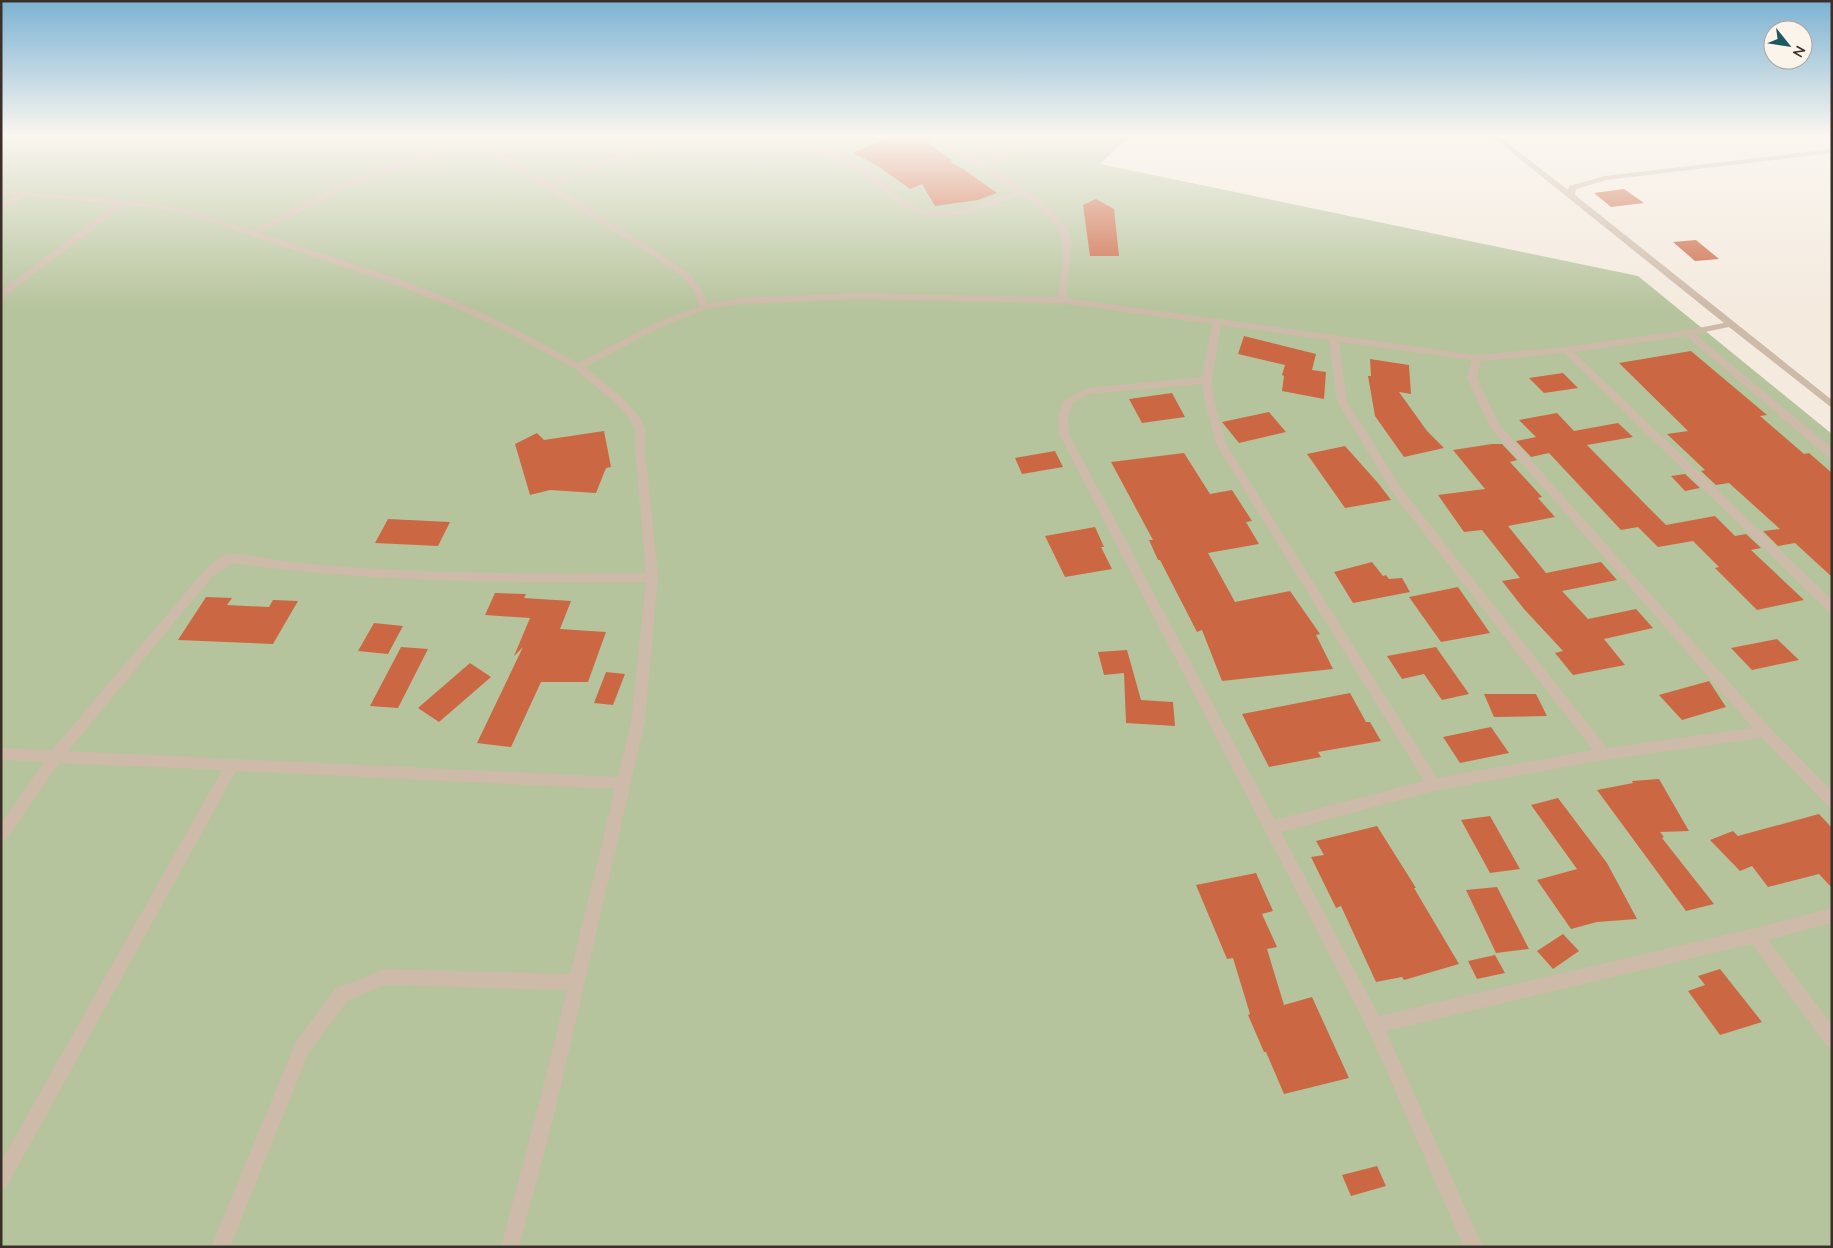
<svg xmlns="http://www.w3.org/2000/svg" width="1833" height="1248" font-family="'Nunito Sans',sans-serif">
	<rect width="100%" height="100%" fill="#f4eade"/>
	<!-- green -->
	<path fill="#b6c49d" d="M1,134h1130l-31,30 538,112 194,158v813h-1831z"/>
	<!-- building -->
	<g fill="#cc6744">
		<path d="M897,134h27l7,5 -3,4 25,18 -3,1 13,7 34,24 -19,7 -43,6 -13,-22 -12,5 -32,-23 -25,-13z"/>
		<path d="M1624,189l20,14 -33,4 -17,-14z"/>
		<path d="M1096,199l18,10 5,47h-29l-7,-51z"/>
		<path d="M1696,240l23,19 -24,2 -22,-19z"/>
		<path d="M1244,336l72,18 -4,16 14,2 -2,27 -42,-8 2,-15 -2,-1 3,-10 -47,-11z"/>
		<path d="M1691,351l76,64 -7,1 44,38 5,-1 23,20v104l-37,-34 -17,3 -15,-15 17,-2 -51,-46 -13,2 -15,-14 4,-1 -38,-36 21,-3 -69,-68z"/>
		<path d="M1370,359l39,6 2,29 -12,-2 28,39 17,17 -40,9 -5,-7 -24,-34 -7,-40h3z"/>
		<path d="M1563,373l15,15 -34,5 -15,-15z"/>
		<path d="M1172,393l13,24 -43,6 -13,-24z"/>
		<path d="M1269,412l17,20 -47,11 -17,-21z"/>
		<path d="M1557,413l17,18 44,-8 15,14 -46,8 59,60 20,20 49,-9 20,20 11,-2 15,14 -10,2 53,50 -47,10 -42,-42 4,-1 -26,-26 -35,6 -20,-20 -17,3 -72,-77 -18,4 -15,-16 20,-4 -17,-17z"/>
		<path d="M604,431l7,36 -5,1 -10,25 -46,-3 -20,5 -15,-51 22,-11 7,7z"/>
		<path d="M1492,444h10l15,16 -7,2 32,35 -4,1 17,19 -47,9 38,47 55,-11 16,18 -55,11 26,28 48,-10 17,19 -49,11 21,26 -52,10 -18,-22 8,-2 -39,-42 -22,-28 18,-3 -38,-48 -18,2 -26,-37 47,-6 -32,-39z"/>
		<path d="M1345,446l33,37 13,17 -46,8 -38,-54z"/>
		<path d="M1055,451l8,16 -41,7 -7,-16z"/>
		<path d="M1184,453l26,41 22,-4 20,31 -6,1 13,22 -51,9 27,49 55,-11 30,43 -4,1 17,34 -111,12 -20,-51 -5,2 -37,-72h-2l-9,-20h4l-42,-78z"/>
		<path d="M1685,474l15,14 -15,3 -14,-15z"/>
		<path d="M388,519l62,3 -12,24 -63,-3z"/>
		<path d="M1095,527l9,20h-3l11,22 -47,8 -20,-41z"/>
		<path d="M1372,562l11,14 3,-1 3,4 13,-1 8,14 -57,11 -19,-31z"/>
		<path d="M1458,587l32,46 -49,9 -32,-45z"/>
		<path d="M495,593l31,1 -2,4 47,3 -11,28 46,3 -18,50h-47l-30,65 -34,-4 46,-96 -9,9 16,-38 -45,-3z"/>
		<path d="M206,597l26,1 -5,7 42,2 4,-7 25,1 -25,43 -95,-4z"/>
		<path d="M374,623l29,3 -15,28 -30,-3z"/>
		<path d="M1777,639l22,21 -47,10 -21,-22z"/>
		<path d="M401,647l27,2 -30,59 -28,-2z"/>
		<path d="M1436,647l33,47 -27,6 -18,-26 -22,5 -15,-23z"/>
		<path d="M1127,650l14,50 32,2 2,24 -49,-3 -2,-50 -20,2 -6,-23z"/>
		<path d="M470,663l21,14 -52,45 -21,-14z"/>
		<path d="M606,672l19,2 -12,31 -19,-2z"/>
		<path d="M1709,681l17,26 -44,13 -23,-25z"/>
		<path d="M1350,693l16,29h4l11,19 -63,11 3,5 -52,10 -27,-53z"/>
		<path d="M1484,694h52l11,22 -53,1z"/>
		<path d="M1491,727l18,26 -49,10 -17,-26z"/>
		<path d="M1659,779l30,52 -29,1 4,5 -2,1 52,66 -28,7 -89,-121 36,-7 -1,-2z"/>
		<path d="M1558,798l49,65 30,56 -40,3 -26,7 -34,-49 40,-11 -46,-64z"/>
		<path d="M1819,814l13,14v60l-13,-14 -51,13 -16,-21 -12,5 -30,-31 23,-9 5,5z"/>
		<path d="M1490,816l30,53 -30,4 -29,-53z"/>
		<path d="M1377,826l39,62h-2l45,76 -55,16 -2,-3 -26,5 -35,-76 -5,2 -25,-51 13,-2 -8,-14z"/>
		<path d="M1256,873l17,38 -11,3 15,33 -10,2 17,56 28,-8 37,81 -65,16 -18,-42h-2l-16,-37 2,-1 -17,-56 -6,1 -31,-74z"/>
		<path d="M1497,887l32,62 -33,4 -30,-63z"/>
		<path d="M1563,934l16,17 -26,18 -16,-18z"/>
		<path d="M1495,955l10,18 -28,6 -9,-18z"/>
		<path d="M1720,969l42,53 -42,13 -32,-44 17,-6 -7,-9z"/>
		<path d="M1377,1166l9,20 -35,10 -9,-21z"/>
	</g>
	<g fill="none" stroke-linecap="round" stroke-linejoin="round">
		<!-- street -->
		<path fill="#cdbaa9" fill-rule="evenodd" d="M475,134h9l-7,4 71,45 123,-49h8v2l-125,50 135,87 15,20 4,11 32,-6 118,-5 199,4c11,-55 12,-68 -36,-102 -36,12 -82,35 -118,11 -18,-12 -32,-28 -52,-39 -18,-10 -55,-21 -69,-33h9c26,11 53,21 76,36 15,10 27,24 42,33 32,21 75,-1 107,-12l-90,-57h8l46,26 63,-26h8v2l-65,28c26,16 82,48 86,81l-6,53 411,57 89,-8 122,-17 36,-7 -235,-189h7l72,56 1,-4 36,-10 227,-27v4l-226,27 -30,9 -1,6 257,205v8l-103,-81 -34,7 137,114v10l-4,-1 -142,-121 -112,16 258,248v13l-4,-2 -264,-258 -83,8 -4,17 22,46 271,304 62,63v16l-5,-2 -65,-67 -158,22 -170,31 -153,41 98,184 376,-88 77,-20v15l-64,17 64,85v22l-6,-2 -74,-101 -366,87 97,216h-19l-95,-216 -310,-597 -1,-17 5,-16 24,-13 115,-11 10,-53 -151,-21 -203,-4 -118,5 -33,5 -46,18 -76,40c15,13 56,42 60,62 1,6 0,14 0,20l13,128 -13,145 -89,385 -37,140h-18l37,-140 29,-117 -182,-5 -38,16 -39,53 -78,193h-19l85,-205 39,-53 50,-20 185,5 45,-185 -379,-18 -229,415 -6,3v-27l221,-392 -163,-7 -53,77 -5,2v-19l43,-61 -43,-2v-12l51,2 152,-179c7,-7 16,-15 25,-17 12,-2 46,6 60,8 119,12 237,12 357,11l-11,-124v-21l-7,-11 -14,-15 -39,-33 -69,-38 -41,-19 -71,-28 -210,-71 -59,-8 -124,94v-8l114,-87 -90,-8 -24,15v-6l14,-9 -14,-2v-4l122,10 62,9 67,22 96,-50zM470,141l166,104 47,32 12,16 5,13 -45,17 -77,40c-35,-19 -69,-38 -105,-54 -69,-31 -142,-52 -213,-76l94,-48zM1221,325l108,15 8,61 57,94 199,255 -156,28 -211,-334 -11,-41 -3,-23zM1339,342l133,18 -5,18 23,49 263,301 -146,20 -205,-259 -55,-88zM1202,384l3,19 11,41 208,337 -149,39 -206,-386 -1,-17 5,-14 16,-9zM232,563c138,19 275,20 414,19l-15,140 -13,55 -550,-26 144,-174z"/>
	</g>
	<!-- sky -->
	<linearGradient id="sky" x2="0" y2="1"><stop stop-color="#7cb2d3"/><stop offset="0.44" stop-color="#faf6f0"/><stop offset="1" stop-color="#faf6f0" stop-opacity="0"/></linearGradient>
	<rect width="1833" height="308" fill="url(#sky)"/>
	<!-- border -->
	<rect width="1833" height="1248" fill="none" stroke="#3a2f29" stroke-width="5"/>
	<!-- north arrow -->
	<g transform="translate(1788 45) rotate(120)"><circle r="24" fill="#fbf4eb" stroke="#aea59d"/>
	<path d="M0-4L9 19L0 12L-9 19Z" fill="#1c585e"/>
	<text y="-8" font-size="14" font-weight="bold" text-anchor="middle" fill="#3a2f29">N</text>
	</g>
</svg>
